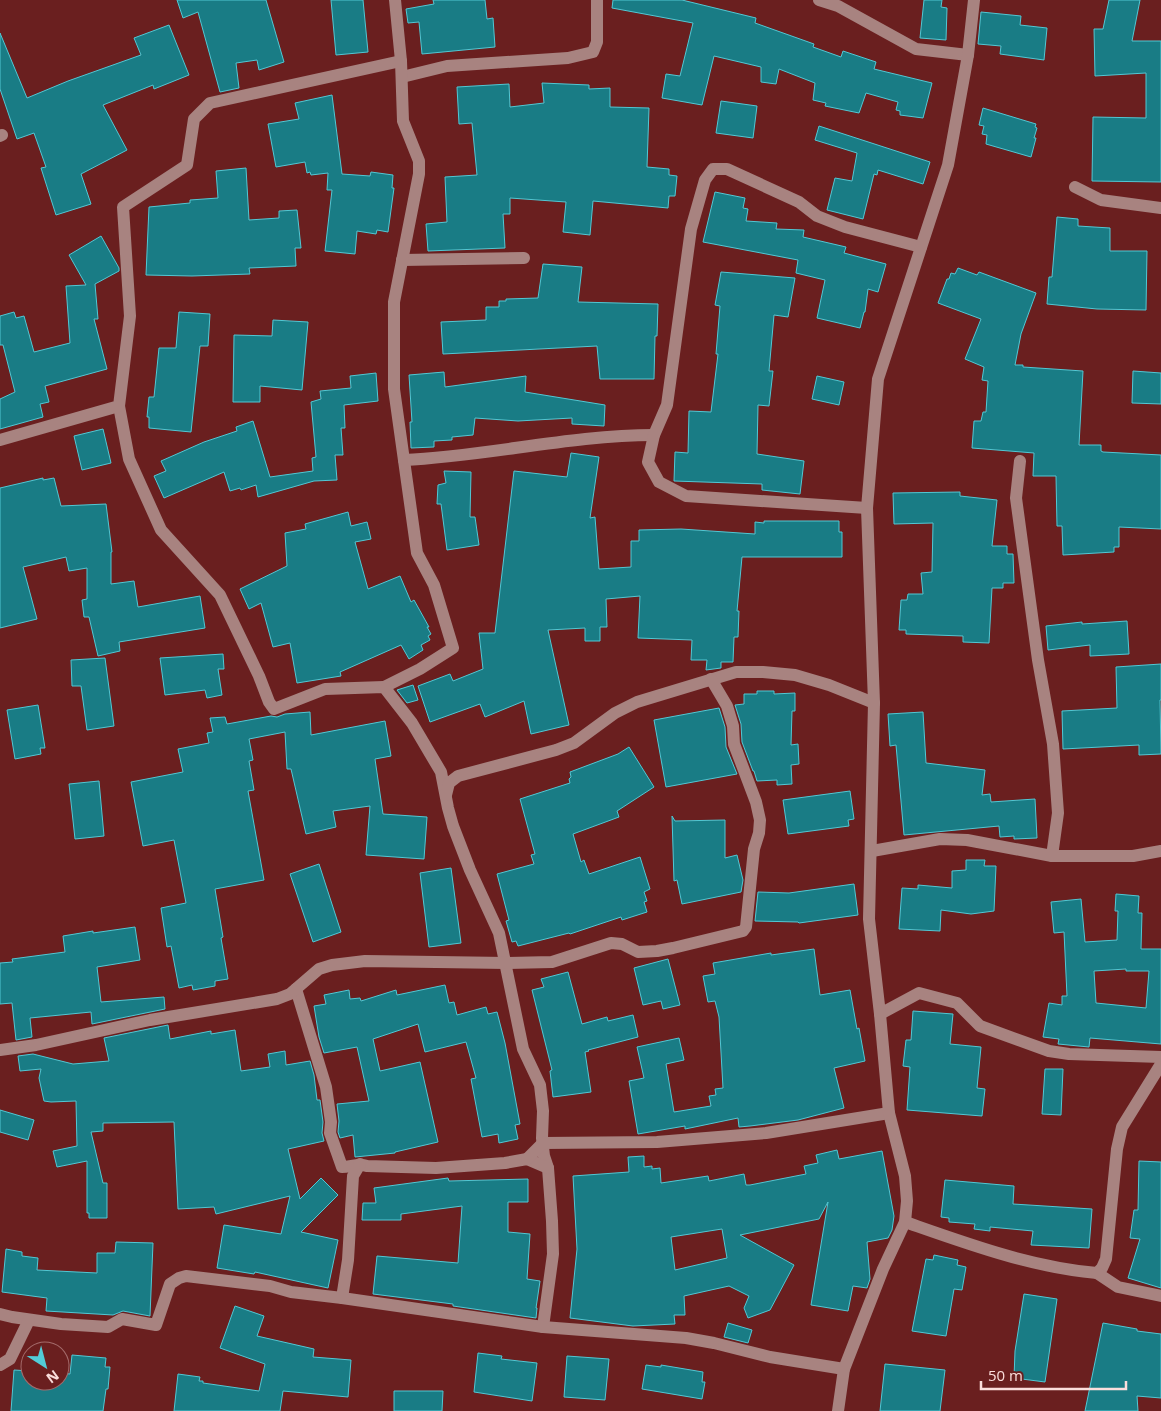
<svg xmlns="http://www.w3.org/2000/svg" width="1161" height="1411" font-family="'Open Sans',sans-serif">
	<rect width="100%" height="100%" fill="#6a1f1f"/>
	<!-- building -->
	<g fill="#197c85" stroke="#51c8d4" fill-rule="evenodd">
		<path d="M177,0h89l18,62 -25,8 -2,-10 -21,3 3,25 -19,4 -22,-80 -15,6z"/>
		<path d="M331,0h32l5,52 -32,3z"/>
		<path d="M433,0h52l2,19 6,-1 2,29 -73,7 -3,-32 -11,1 -2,-14 28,-5z"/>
		<path d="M613,0h69l74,18 -1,5 59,21 -1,3 28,10 2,-6 33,11 -2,7 58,14 -9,35 -23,-3v-4l-4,-1 2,-8 -32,-9 -7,20 -34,-7 1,-3 -13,-3 2,-17 -36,-14 -3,15 -15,-2v-15l-47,-11 -12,49 -40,-7 4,-24 14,2 13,-53 -81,-15z"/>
		<path d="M924,0h18l-1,7 6,1 -1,32 -26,-2z"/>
		<path d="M1109,0h31l-8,41h29v141l-69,-1 1,-64 53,1v-45l-51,3 -1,-47h9z"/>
		<path d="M981,12l40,4 -1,9 27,3 -3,32 -44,-6 1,-8 -23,-2z"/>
		<path d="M169,25l20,50 -35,14 -1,-4 -50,20 24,45 -46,24 10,30 -35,11 -15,-47 5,-1 -12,-34 -17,6 -17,-50v-56l27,65 41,-17 73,-26 -7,-17z"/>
		<path d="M542,83l47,2v4l21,-1v19l39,1 -2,59 22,2v6l8,1 -2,20h-6l-1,12 -75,-7 -3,34 -27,-3 3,-30 -56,-4v16h-7l2,34 -77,3 -2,-27 21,-2 -2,-45 32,-2 -5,-52 -13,1 -2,-37 52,-3 1,23 34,-4z"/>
		<path d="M332,95l10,79 28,2 1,-4 22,3 -1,13h2l-6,44 -11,-2 -1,4 -19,-3 -2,23 -30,-3 7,-61h-5l1,-17 -17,2 -1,-3 -3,1 -2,-11 -29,5 -8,-43 31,-5 -4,-16z"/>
		<path d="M721,101l36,5 -4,32 -37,-5z"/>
		<path d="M983,108l53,16 -1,3 2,1 -3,10h2l-5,19 -45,-13 1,-9 -5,-1 2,-8 -5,-1z"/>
		<path d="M819,126l111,36 -7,22 -45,-14 -1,5 -3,-1 -11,45 -36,-9 8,-32 17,3 5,-28 -42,-13z"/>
		<path d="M246,168l3,52 30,-2v-7l18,-1 4,38h-6l1,18 -47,2 1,6 -58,2 -46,-1 3,-68 41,-4v-3l28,-2 -2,-27z"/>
		<path d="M715,192l30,6 -2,10 5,1 -2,12 31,2 -1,6 28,1 -1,7 43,10 -2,6 42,11 -8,28 -10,-3 -3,23h-1l-4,16 -43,-10 8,-38 -29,-7 2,-13 -95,-18z"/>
		<path d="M1057,217l21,2v7l32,2v23h37l-1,59 -49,-1 -50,-5 2,-27h3z"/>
		<path d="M101,236l18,32v3l-24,13 3,35h-4l13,50 -62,17 4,16 -9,2 3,13 -43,12v-30l15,-7 -12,-47h-3v-29l14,-4 2,6 8,-2 10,36 36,-9 -4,-57 20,-1 -17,-30z"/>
		<path d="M543,264l39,3 -4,35 80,2 -1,32h-2l-1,43h-54l-3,-33 -154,8 -2,-32 45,-2v-13h13v-6h7v-2l32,-1z"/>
		<path d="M958,268l19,7 2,-3 57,21 -15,41 -6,31h8v2l60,4 -4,74h22v6l2,1 58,3v74l-42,-2v20h-5v5l-51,3 -1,-29h-5l-1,-50h-23l1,-23 -62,-5 2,-27h7l2,-9h3l2,-31 -6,-1 2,-13 -19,-8 16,-40 -43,-16 9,-24h2l2,-6 4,1z"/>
		<path d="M721,272l74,6 -7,39 -14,-2 -5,56h4l-4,35 -11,-1 -1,49 47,7 -4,33 -38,-4v-6l-88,-3 1,-29 13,1 1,-42 22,1 7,-58h-2l4,-48 -5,-1z"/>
		<path d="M179,312l31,2 -2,32h-8l-9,86 -42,-4v-11h-2l2,-20h5l5,-49h17z"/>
		<path d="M273,320l35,2 -6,68 -42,-4v16h-27l1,-67 38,1z"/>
		<path d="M1133,371l28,2v31l-29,-1z"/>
		<path d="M444,372l1,15 81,-11 -1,16 80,13 -1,21 -32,-2v-6l-54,3 -43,-3 -2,17 -21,2v3l-18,1v6l-23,1 -1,-26h2l-3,-47z"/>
		<path d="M376,373l2,28 -34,4 1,23h-4l2,27h-8l2,25 -23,1 -56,16 -2,-12 -15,5 -1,-2 -10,3 -6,-19 -60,26 -10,-22 12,-5 -5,-10 43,-19 33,-11 -1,-4 17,-6 17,56 43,-6 -1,-13 4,-1 -5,-55 10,-3 -1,-8 31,-3 -1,-12z"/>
		<path d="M817,376l27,6 -5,23 -27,-6z"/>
		<path d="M103,429l8,34 -29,7 -8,-34z"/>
		<path d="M571,453l28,4 -9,61 5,-1 4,52 32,-2v-26h8v-11l42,-1 74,5v-12l9,1v-2h75v11h3v25h-100l-5,54h2l-1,26h-4l-1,25h-12v6l-15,2 1,-10h-16l1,-20 -54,-2 2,-42 -34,3 1,28h-7v14h-15v-13l-37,2 21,95 -38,9 -7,-33 -39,16 -5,-13 -50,18 -12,-36 32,-12 3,7 30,-12 -4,-36h16l19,-162 53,6z"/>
		<path d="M444,471l27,1 -1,45h5l4,28 -32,5 -6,-46h-4l1,-19 8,-2z"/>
		<path d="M43,478v2l11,-2 7,28 45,-2 6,48h-1v32l23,-3 4,26 62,-11 5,32 -86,14 1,9 -22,5 -9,-39h-5l-2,-17 5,-1v-31l-18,3 -3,-14 -43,10 14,52 -37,9v-140z"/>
		<path d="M960,492v4l37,4 -5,46h15v8h6l1,29h-11v5h-11l-3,55 -26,-1v-6l-57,-2v-4h-7l2,-30h6l1,-6h15l-2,-21 11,-1 1,-49 -39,1 -1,-31z"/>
		<path d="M348,512l3,14 16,-4 4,17 -16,3 13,47 32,-13 11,26 3,-2 15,27h-2l4,7 -3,2 2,4 -9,5 2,5 -14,9 -8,-14 -61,27 1,4 -44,7 -7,-40 -17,4 -12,-44 -12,6 -9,-20 47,-23 -2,-33 21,-4 -1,-5z"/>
		<path d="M1127,621l2,33 -39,2v-11l-42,5 -2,-24 36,-4v2z"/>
		<path d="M223,654l1,15h-6l4,26 -15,3 -2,-8 -40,5 -5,-37z"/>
		<path d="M105,658l9,68 -27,4 -6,-44h-9l-1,-26z"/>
		<path d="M1161,664v36h-1l1,54 -22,1v-10l-76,4 -1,-38 55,-3 -1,-41z"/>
		<path d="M413,685l5,15 -11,3 -10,-13z"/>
		<path d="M757,691h17v3l21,-1v18h-3l-1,34 7,-1 1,20 -8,1 1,19 -15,1v-5l-20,1 -3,-10h-1l-11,-29 -1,-18 -6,-19 9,-1v-10h13z"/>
		<path d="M38,705l7,43h-5l1,6 -26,5 -8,-49z"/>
		<path d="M719,708l6,19 1,20 11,27 -71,13 -12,-67z"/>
		<path d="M310,712l1,23 74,-14 6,35 -16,3 8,55 44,3 -3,42 -58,-4 4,-49 -37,5 3,16 -30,7 -15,-65h-4l-2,-37 -36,7 4,21 -4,1 5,29 -6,1 16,89 -49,9 8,48 -2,1 7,41 -13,2v5l-22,4 -1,-5 -13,3 -8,-42 -4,1 -6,-39 25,-5 -12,-63 -31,6 -12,-64 52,-10 -5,-23 31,-6 -2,-10 6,-1 -3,-14 15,-1 2,7 44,-8 6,1 8,-3z"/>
		<path d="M923,712l3,51 59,7 -3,25 8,-1 1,8 44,-3 2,39 -23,1v-3l-14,1 -1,-11 -95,9 -8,-90 -6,1 -2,-32z"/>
		<path d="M629,747l25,40 -37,24 2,6 -46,17 8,28 3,-2 5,14 51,-17 10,32 -6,3 3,9 -3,1 3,10 -25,8 -1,-3 -51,17 -1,-1 -51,13 -2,-5 -4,1 -6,-21 3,-1 -12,-46 37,-10 -3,-9 4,-1 -15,-55 50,-16 -1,-4 2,-2 -1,-5 48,-18z"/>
		<path d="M99,781l5,55 -29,3 -6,-55z"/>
		<path d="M850,791l4,28 -6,1 1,6 -61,8 -5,-34z"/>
		<path d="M672,816l3,5 50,-1v38l12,-3 6,25 -2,12 -59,12 -5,-24 -3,1z"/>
		<path d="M966,860h19l-1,6h12l-2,45 -23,3 -30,-4 -1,21 -41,-2 3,-41 16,1v-4l34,3v-17l14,-1z"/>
		<path d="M319,864l22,68 -28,10 -23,-68z"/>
		<path d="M451,868l10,75 -32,4 -9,-74z"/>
		<path d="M854,884l4,31 -59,8 -1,-1 -43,-1 3,-29 31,1z"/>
		<path d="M1116,894l23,2 -1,17h4l-1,36h20v95l-71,-6 -1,9 -31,-3 1,-5 -16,-2 6,-34 13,2v-9h5l-3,-64 -10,1 -3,-31 30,-3 4,43 32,-2 1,-29h-3zM1126,969v2h23l-3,37 -50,-5 -2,-32z"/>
		<path d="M135,927l5,33 -43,7 4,35 63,-5 1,12 -73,15 -1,-12 -61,6 2,19 -16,3 -4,-37 -12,1v-41l13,-1 -1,-3 53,-7 -2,-16 30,-5v2z"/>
		<path d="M814,949l6,46 30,-5 7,39 2,-1 6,33 -31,7 10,40 -46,12 -48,6 -11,1 -1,-9 -53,11v-3l-47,8 -9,-53 15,-3 -7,-31 42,-9 5,22 -18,4 8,48 37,-6 -2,-10 7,-1 -1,-6 8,-1 -4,-71 -4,-16 -7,1 -5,-26 12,-2 -2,-11 58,-10v2z"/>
		<path d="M668,959l12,46 -17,4 -2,-8 -18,4 -9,-37z"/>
		<path d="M568,972l14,52 25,-7 1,4 25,-6 5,22 -50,13 1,1 -4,1 6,40 -38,5 -3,-26 2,-1 -20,-80 12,-3 -3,-8z"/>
		<path d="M445,985l4,18 5,-1 3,13 29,-8 2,7 9,-2 8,31 15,81 -5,1 3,14 -19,4 -1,-9 -16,3 -11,-58 5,-1 -10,-36 -41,10 -7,-28 -45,15 7,32 40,-9 18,80 -43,10v1l-40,4 -2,-22 -13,3 -2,-6 1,-11 -2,-17 32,-3 -12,-54 -33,6 -5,-16 -5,-31 12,-2 -2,-9 25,-5 1,9 10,-1 1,3 35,-11 1,5z"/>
		<path d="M913,1011l40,3 -3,30 31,3 -4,41 8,1 -3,27 -75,-6 3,-43 -7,-1 3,-26h5z"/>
		<path d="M168,1025l2,14 41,-8v3l24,-4 6,41 29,-4 -2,-13 17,-3 1,14 24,-4 4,14 3,25h3l3,22 -1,11 2,8 -36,8 12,50 21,-21 17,17 -37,37 37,8 -10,48 -73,-16 -1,2 -37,-6 7,-43 57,9 9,-38 -74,18 -2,-7 -36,2 -4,-87 -71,1v8l-12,1 12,51h4v35h-18v-5h-2v-52l-30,6 -4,-16 24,-5 -1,-45 -25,1 -7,-1 -5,-23 2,-9 -21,2 -2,-15 15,-2 40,10 36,-3 -5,-23z"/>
		<path d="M1045,1069h18l-2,46 -19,-1z"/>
		<path d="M0,1110l34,10 -6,20 -28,-8z"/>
		<path d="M837,1150l2,9 43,-8 12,65 -2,14 -4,8 -21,4 3,37 -3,9 -14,-2 -5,25 -37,-6 17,-103 -9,17 -79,16 54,30 -24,45 -22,8 -4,-10 5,-12 -20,-10 -45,10 1,19h-11l1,9 -42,2 -63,-8 7,-69 -4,-73 56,-4 -1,-15 16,-1v11l8,-1v3l8,-1 1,15 47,-7 1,5 35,-7 2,11h4l56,-11 -2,-8 14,-3 -2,-8zM722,1229l5,29 -52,12 -4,-33z"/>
		<path d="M1139,1161l22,1v126l-33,-10 12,-39 -10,-1 4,-28h4z"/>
		<path d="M448,1178l1,3 79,-2v23h-20v30l22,2 -3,45 13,2 -4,27h1l-1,10 -83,-12v-2l-80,-10 4,-38 81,7 4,-57 -61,8v6h-39l1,-17h13l-2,-15z"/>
		<path d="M945,1180l69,6 -1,18 79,5 -3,39 -58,-3 2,-14 -43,-4v4l-16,-2 1,-5 -26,-2v-4l-8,-1z"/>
		<path d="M116,1242l37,1 -3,73 -27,-5 -10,4 -67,-4 1,-13 -45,-6 4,-43 16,3v4l16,2 -1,12 60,3v-20h18z"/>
		<path d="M934,1255l24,5 -1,5 9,2 -4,23 -8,-1 -8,47 -34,-5 14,-72 7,1z"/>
		<path d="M1024,1294l33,5 -12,83 -31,-4 1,-27z"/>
		<path d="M235,1306l29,10 -7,20 57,13 -1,8 38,3 -3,37 -65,-6 -3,20h-106l4,-37 22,3 -1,4h4v2l56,8 6,-27 -45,-16z"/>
		<path d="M728,1323l24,7 -4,13 -24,-6z"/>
		<path d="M1103,1323l34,6v2l24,3v64l-24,-2 1,15h-53z"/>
		<path d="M478,1353l24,3 -1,3 36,4 -5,38 -58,-9z"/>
		<path d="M72,1355l34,3 -1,9h5l-2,22h-2l-3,22h-92l3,-41 16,1v10h30v-8l10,1z"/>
		<path d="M567,1356l42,3 -4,41 -41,-3z"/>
		<path d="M885,1364l60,6 -5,41h-60z"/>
		<path d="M646,1365l15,2v-2l42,7 -1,10h3l-3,17 -60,-10z"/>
		<path d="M394,1391h49l-1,20h-48z"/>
	</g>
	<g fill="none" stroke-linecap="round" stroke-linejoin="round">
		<!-- minor -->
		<g stroke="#a88380" stroke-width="12">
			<path d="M819,0l19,6 78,43 52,6"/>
			<path d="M402,77l45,-11 121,-8 25,-6 4,-10v-42"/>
			<path d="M0,136l2,-1"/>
			<path d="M1075,187l26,13 60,8"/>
			<path d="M402,260l122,-2"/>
			<path d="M119,406l10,53 32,71 59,65 39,81 10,26 5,7 51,-20 59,-2 28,36 29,49 7,36 5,18 17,44 29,63 24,116 17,36 3,26 -1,27 2,18 4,12 4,53 1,33 -10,73"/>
			<path d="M0,440l119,-34 11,-90 -7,-109 64,-42 7,-46 16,-16 191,-42"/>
			<path d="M404,460c84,-4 167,-25 250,-25"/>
			<path d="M1020,461l-4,37 22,162 15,84 5,69 -6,43"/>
			<path d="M867,508l-181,-12 -27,-14 -11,-20 6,-27 13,-30 24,-176 14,-49 8,-11h14l72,33 18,14 28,11 76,20"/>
			<path d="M384,687l36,-18 33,-21 -19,-63 -17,-32 -23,-164v-87l25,-128v-13l-16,-40 -2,-60 -6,-61"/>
			<path d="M446,795l3,-12 9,-7 98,-26 18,-7 41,-30 22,-11 99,-30h27l32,3 34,10 45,18"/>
			<path d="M872,851l68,-12 27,1 85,16h81l28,-5"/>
			<path d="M296,989l30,98 5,35 -1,11 12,34c9,0 16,-4 25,-1l69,2 69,-5 22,-4 21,9"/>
			<path d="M880,1014l39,-21 38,10 23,23 69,25 20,3 92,3"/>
			<path d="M0,1050l36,-5 114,-25 127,-21 13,-5 29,-25 13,-4 33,-4 142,2 45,-1 59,-19 11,1 16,8 19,-1 16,-3 70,-17 3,-4 8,-78 5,-16 1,-13 -4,-18 -22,-58 -1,-18 -6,-20 -16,-27"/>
			<path d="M527,1159l16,-16 114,-1 109,-9 123,-20"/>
			<path d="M905,1222c63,22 125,45 192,51l5,-5 4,-9 11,-110 5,-22 39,-63"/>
			<path d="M1097,1273l21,14 43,9"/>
			<path d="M342,1298l201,29 143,11 28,5 56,14 74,12"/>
			<path d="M0,1314l12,3 49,7 47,3 14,-8 34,6 14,-41 9,-6 7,-2 84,10 21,6 51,6 6,-38 5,-84 7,-12"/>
			<path d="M0,1365l10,-6 19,-39"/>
			<path d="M838,1411l6,-42 39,-100 22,-47 2,-21 -2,-25 -16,-63 -9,-99 -11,-95 5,-216 -7,-195 11,-129 70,-214 20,-110 6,-55"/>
		</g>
	</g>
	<!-- north arrow -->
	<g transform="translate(45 1366) rotate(144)"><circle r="24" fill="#6a1f1f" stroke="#a46b6b"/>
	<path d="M0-4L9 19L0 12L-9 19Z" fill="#52cbd7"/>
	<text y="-8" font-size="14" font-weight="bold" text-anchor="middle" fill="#fbdedc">N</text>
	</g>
	<!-- scale -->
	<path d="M981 1381v8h145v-8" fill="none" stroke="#fbdedc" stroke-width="2.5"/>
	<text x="988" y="1381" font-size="15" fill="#fbdedc" stroke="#6a1f1f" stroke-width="4" paint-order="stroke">50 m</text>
</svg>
